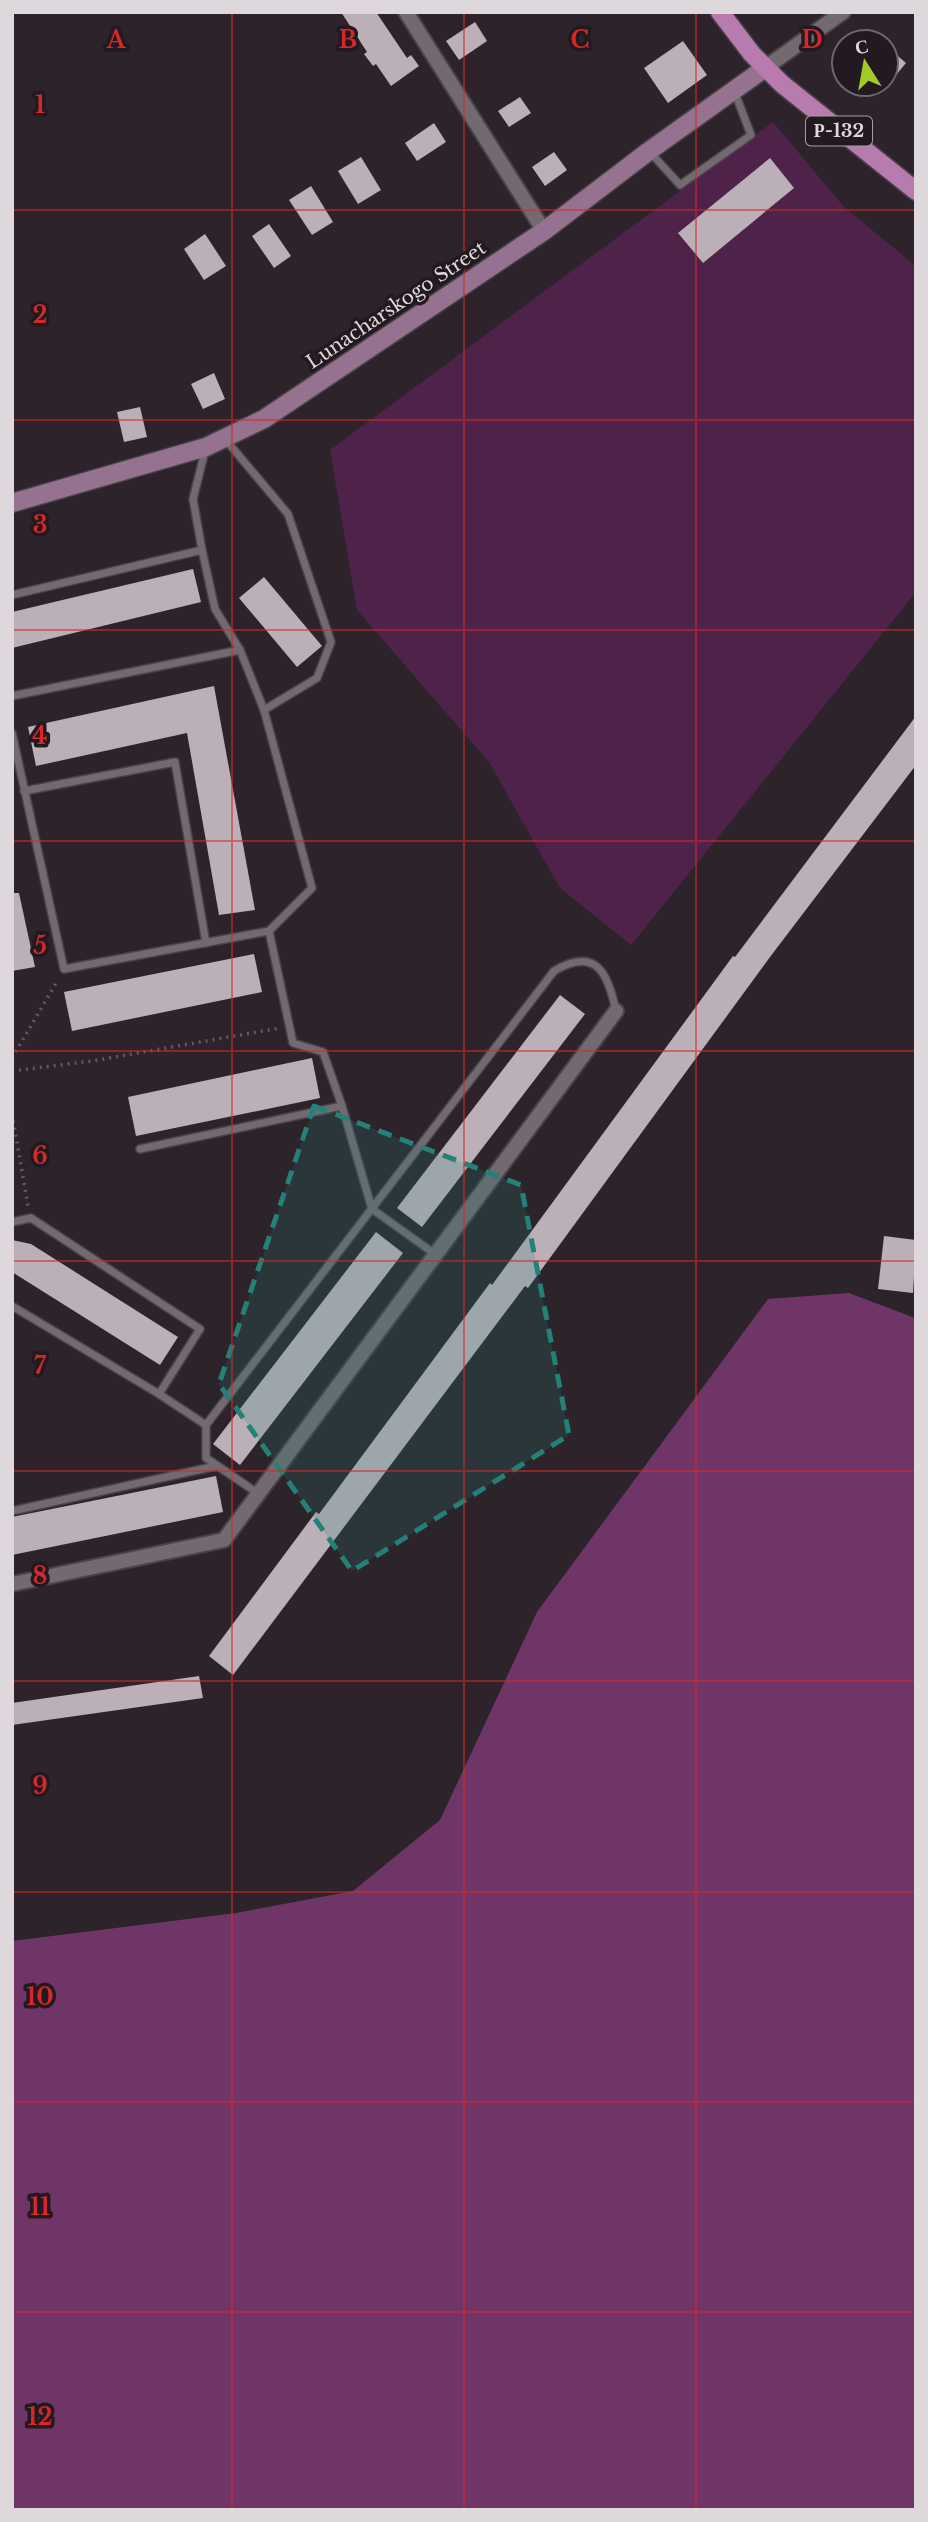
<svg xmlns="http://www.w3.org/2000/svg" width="928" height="2522" font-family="'Libre Baskerville',serif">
	<rect width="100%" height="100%" fill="#2c242a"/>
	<!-- green -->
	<path fill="#4f2349" d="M773,122l71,85 72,59v326l-285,353 -71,-57 -71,-126 -132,-152 -27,-160z"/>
	<!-- forest -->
	<path fill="#6f3567" d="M849,1293l66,25 1,14v1178h-904v-569l224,-28 117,-22 87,-71 97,-208 231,-313z"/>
	<!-- building -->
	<g fill="#bbb0b8">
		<path d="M341,12h35l31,46 4,-3 8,11 -28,20 -15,-22 -3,2 -9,-12 3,-2z"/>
		<path d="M475,22l12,19 -28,19 -13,-19z"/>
		<path d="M683,41l24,34 -39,28 -24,-35z"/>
		<path d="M886,46l20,17 -20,24z"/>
		<path d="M520,97l11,16 -22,14 -11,-16z"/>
		<path d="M434,123l12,19 -29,19 -12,-18z"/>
		<path d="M554,152l13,18 -22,16 -13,-19z"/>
		<path d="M361,157l20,33 -23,14 -20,-33z"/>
		<path d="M770,158l24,30 -91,75 -25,-30z"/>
		<path d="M311,186l22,36 -21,13 -23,-35z"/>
		<path d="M269,224l22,32 -17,12 -22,-32z"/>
		<path d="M205,234l21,32 -22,14 -20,-31z"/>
		<path d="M214,373l11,26 -22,10 -12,-25z"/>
		<path d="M140,407l7,30 -23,5 -7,-30z"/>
		<path d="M193,569l8,33 -189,46v-36z"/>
		<path d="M264,577l58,69 -25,21 -58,-69z"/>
		<path d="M214,686l41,224 -36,5 -32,-182 -151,33 -8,-39z"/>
		<path d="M916,716v49l-146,192 -242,331 -3,-2 -292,389 -24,-19 107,-144 3,2 171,-231 2,2 241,-329 2,1z"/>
		<path d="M12,893h7l16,74 -23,4z"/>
		<path d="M254,954l8,38 -190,39 -8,-39z"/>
		<path d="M560,995l25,19 -163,213 -25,-19z"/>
		<path d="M312,1058l8,40 -184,38 -8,-39z"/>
		<path d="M376,1232l27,21 -163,212 -27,-21z"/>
		<path d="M884,1236l32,4 -3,53 -35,-4z"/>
		<path d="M12,1240l19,4 147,93 -18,28 -148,-93z"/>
		<path d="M216,1476l7,36 -211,43v-38z"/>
		<path d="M199,1676l4,22 -191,27v-22z"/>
	</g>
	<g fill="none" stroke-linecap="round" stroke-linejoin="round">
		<defs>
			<g id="lane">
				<path d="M649,151l31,34 71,-50 -16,-42"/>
				<path d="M225,439l63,75 43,128 -14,36 -53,32"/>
				<path d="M12,595l190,-45 -9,-51 12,-48"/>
				<path d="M12,696l228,-46"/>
				<path d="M12,733l52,236 205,-38 43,-43 -48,-178 -24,-60 -25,-41 -13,-59"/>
				<path d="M24,791l151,-29 31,181"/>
				<path d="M269,931l24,112 30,9 19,54 30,103 63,45"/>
				<path d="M140,1149l202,-43"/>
				<path d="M12,1222l19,-4 169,111 -41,65"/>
				<path d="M12,1306l147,88 47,31v33l53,36"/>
				<path d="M206,1425l348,-454c42,-25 54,2 62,40"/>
				<path d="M12,1511l204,-45"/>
			</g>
			<g id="street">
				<path d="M406,12l138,219"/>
				<path d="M765,68l78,-56"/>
				<path d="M12,1584l212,-44 392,-529"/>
			</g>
			<path id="secondary" d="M12,503l194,-56 58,-28 280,-188 105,-80 116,-83"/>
			<path id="primary" d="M720,12l32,42 30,30 134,107"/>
		</defs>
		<!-- lane casing -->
		<use href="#lane" stroke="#494248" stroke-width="10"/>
		<!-- street casing -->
		<use href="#street" stroke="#494248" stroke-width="18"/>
		<!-- secondary casing -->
		<use href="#secondary" stroke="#494248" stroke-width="21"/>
		<!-- primary casing -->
		<use href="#primary" stroke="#494248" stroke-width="21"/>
		<!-- path -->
		<g stroke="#625a60" stroke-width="3.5" stroke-dasharray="2 5" stroke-linecap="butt">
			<path d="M12,1058l46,-78"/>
			<path d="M12,1071l80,-10 188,-33"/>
			<path d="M12,1114l16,92"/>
		</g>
		<!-- lane -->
		<use href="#lane" stroke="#736a71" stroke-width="7"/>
		<!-- street -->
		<use href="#street" stroke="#736a71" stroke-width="14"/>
		<!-- secondary -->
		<use href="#secondary" stroke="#95728f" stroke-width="18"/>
		<!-- primary -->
		<use href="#primary" stroke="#b77bad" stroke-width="18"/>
	</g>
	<!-- marked area -->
	<path fill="#248079" fill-opacity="0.2" stroke="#248079" stroke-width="5" stroke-dasharray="14 9" stroke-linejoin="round" d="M314,1106l207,79 48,250 -217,136 -133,-187z"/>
	<!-- grid -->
	<path fill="none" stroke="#d62828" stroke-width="2" stroke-opacity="0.55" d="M232,12v2498M464,12v2498M696,12v2498M12,210h904M12,420h904M12,630h904M12,841h904M12,1051h904M12,1261h904M12,1471h904M12,1681h904M12,1892h904M12,2102h904M12,2312h904"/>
	<g text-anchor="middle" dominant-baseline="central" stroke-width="7" stroke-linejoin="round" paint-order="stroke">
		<!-- shield labels -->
		<rect fill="#221a20" stroke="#a69fa4" stroke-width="2" x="806" y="116.5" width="66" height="29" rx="5"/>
		<g font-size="18" font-weight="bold" fill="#ded8dd">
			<text x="839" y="131">Р-132</text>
		</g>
		<!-- street labels -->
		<g font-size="19" fill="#ded8dd" stroke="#221a20">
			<text transform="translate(396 305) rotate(-34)">Lunacharskogo Street</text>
		</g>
	</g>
	<g font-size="23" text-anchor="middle" font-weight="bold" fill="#d62828" stroke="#221a20" stroke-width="7" stroke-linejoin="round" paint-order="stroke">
		<text x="116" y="48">A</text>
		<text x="348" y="48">B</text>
		<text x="580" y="48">C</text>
		<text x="812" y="48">D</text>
		<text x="40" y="113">1</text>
		<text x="40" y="323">2</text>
		<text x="40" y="533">3</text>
		<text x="40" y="744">4</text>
		<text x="40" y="954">5</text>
		<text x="40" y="1164">6</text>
		<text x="40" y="1374">7</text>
		<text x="40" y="1584">8</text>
		<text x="40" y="1794">9</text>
		<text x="40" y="2005">10</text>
		<text x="40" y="2215">11</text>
		<text x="40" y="2425">12</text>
	</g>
	<!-- border -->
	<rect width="928" height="2522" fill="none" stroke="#ded8dd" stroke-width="28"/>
	<!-- north arrow -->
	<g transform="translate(865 63) rotate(349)"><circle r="33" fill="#221a20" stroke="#6d666c" stroke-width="2"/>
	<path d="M0-5L12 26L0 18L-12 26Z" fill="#a2c928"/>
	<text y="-10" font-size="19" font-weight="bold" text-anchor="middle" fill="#ded8dd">С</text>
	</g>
</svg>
